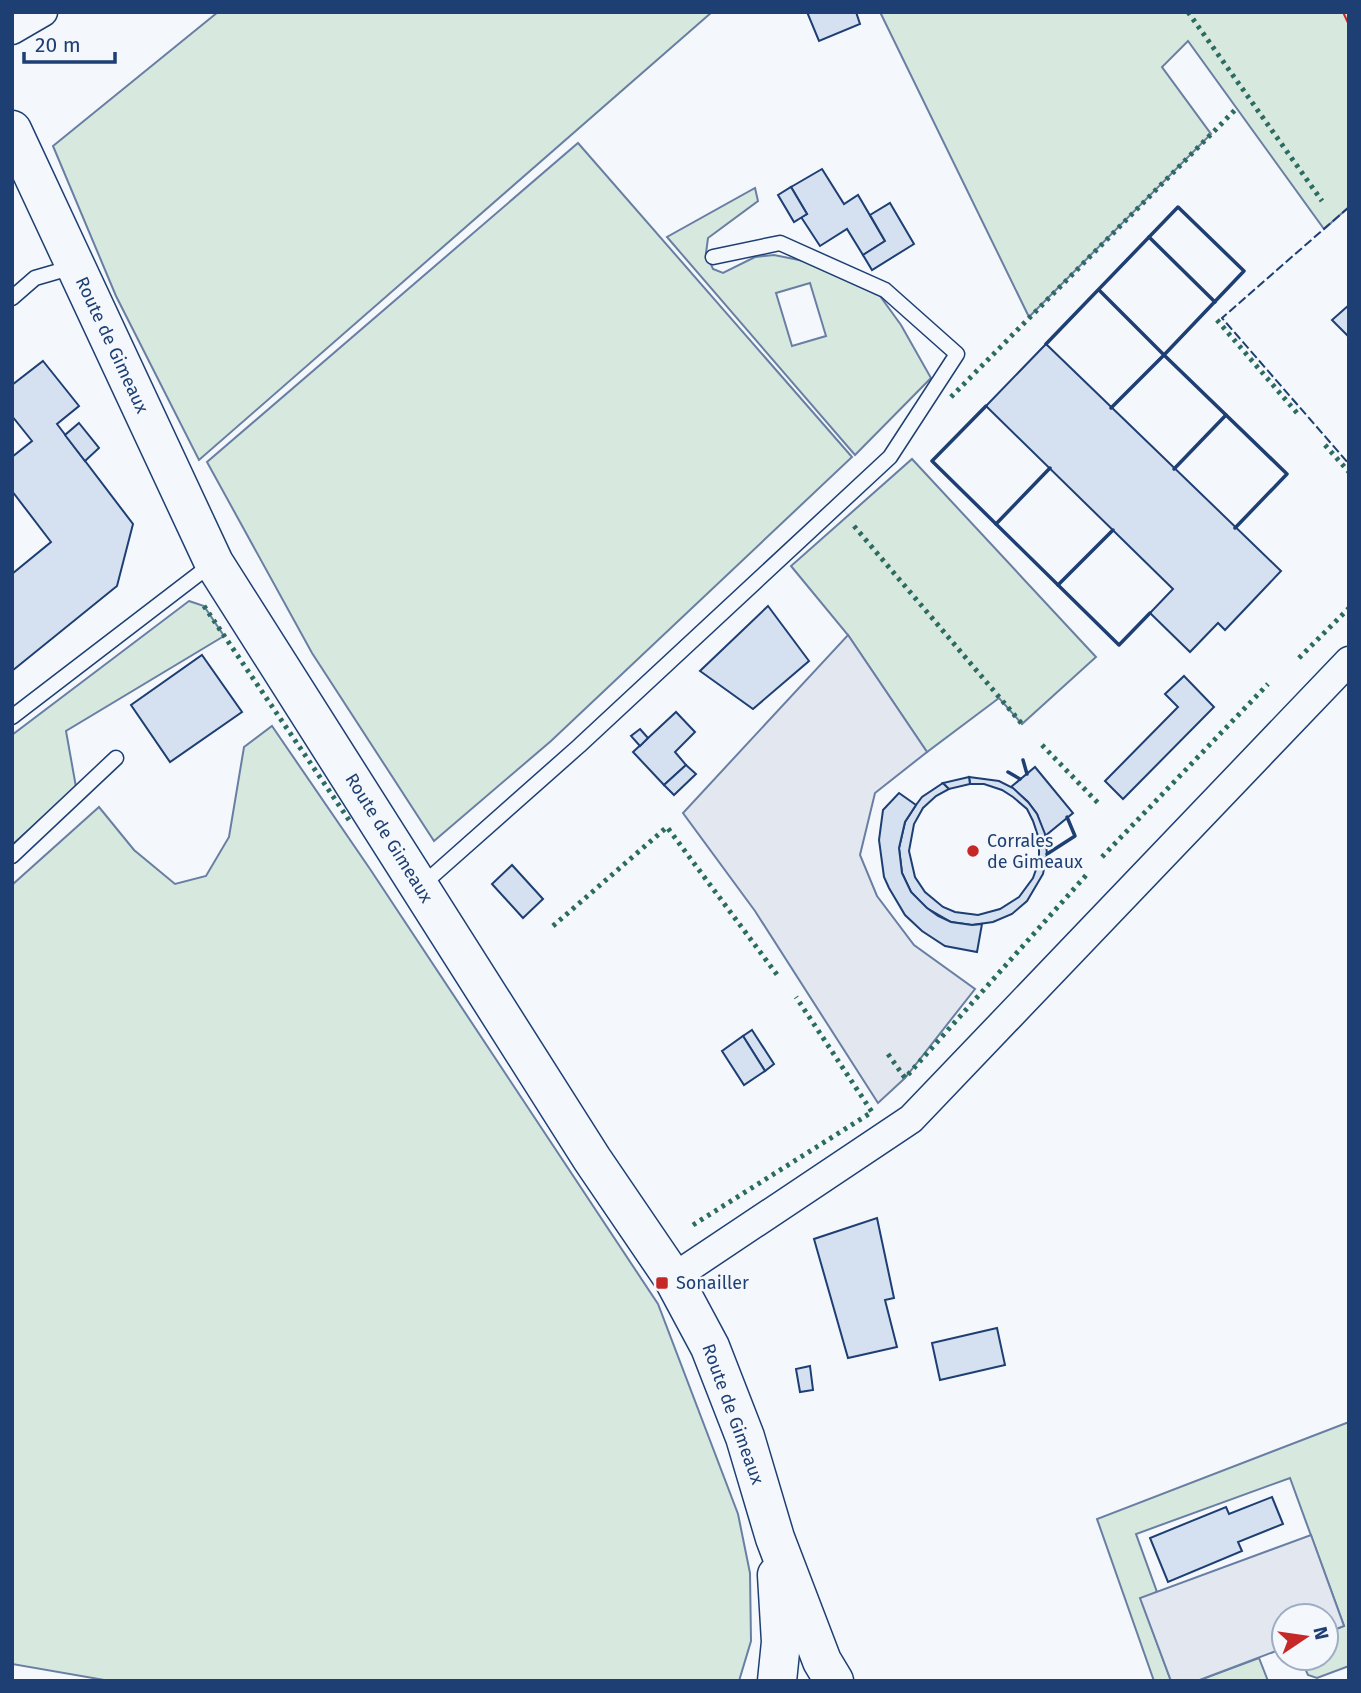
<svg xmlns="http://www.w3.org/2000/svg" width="1361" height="1693" font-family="'Fira Sans',sans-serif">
	<rect width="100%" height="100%" fill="#f4f7fb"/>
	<!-- green -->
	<g fill="#d7e8df" stroke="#687fa3" stroke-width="2" fill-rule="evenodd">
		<path d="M218,12h494l-513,448 -83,-164 -63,-150z"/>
		<path d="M880,12h469v195l-25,22 -136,-188 -26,26 49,67 -182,183z"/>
		<path d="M578,143l274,314 -301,284 -117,100 -122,-188 -105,-191z"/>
		<path d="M755,188l3,13 -50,37 -2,15 7,16 10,4 32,-16 19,-2 30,6 76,35 21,29 30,53 -76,77 -188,-218zM810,283l16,53 -34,10 -16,-53z"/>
		<path d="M912,459l184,198 -74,67 -23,-26 -72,54 -79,-117 -57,-69z"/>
		<path d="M189,601l15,5 20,30 -158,95 10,56 -64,58v-110z"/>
		<path d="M272,726l98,143 288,435 80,210 12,59 1,68 -12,40h-629l-98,-17v-779l87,-78 35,43 41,34 31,-8 23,-39 15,-90z"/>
		<path d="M1349,1422v244l-32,12 -9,-3 -8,-17h26v-25l18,-7 -54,-148 -154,56 21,58 -16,7 30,82h-17l-57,-162z"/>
		<path d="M1259,1658l9,23h-71z"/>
	</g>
	<!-- parking -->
	<g fill="#e3e8f0" stroke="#687fa3" stroke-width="2">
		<path d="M848,635l79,117 -52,41 -15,62 17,41 37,49 61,44 -70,89 -27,25 -123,-192 -72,-98z"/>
		<path d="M1311,1535l33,91 -18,7v-17h-42v32l-87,33h-26l-31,-83z"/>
	</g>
	<!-- building -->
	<g fill="#d5e0f0" stroke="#1d3f73" stroke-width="2">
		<path d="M807,12h49l4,12 -41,17z"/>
		<path d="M822,169l22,35 14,-9 27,46 -22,14 -16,-26 -27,17 -19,-29 6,-3 -16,-27z"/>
		<path d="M791,187l16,27 -13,8 -16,-27z"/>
		<path d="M890,203l24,41 -42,26 -9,-15 22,-14 -15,-26z"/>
		<path d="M1349,305v32l-17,-17z"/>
		<path d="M1046,344l235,227 -56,59 -7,-7 -28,29 -40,-39 23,-24 -187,-183z"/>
		<path d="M43,361l36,45 -22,18 76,100 -16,62 -105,85v-97l39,-32 -39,-51v-34l20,-16 -20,-25v-31z"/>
		<path d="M79,423l20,25 -14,13 -20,-26z"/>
		<path d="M768,606l41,55 -56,48 -53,-38z"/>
		<path d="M202,655l40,57 -72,50 -39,-57z"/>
		<path d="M1184,676l30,31 -91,92 -18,-18 73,-74 -13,-13z"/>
		<path d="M676,712l19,20 -20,20 11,13 -22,20 -31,-33z"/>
		<path d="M640,729l8,9 -8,8 -9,-10z"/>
		<path d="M686,765l10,9 -22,21 -10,-10z"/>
		<path d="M1035,767l38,46 -28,23 -8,-22 -9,-12 -17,-15z"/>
		<path d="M969,777l30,4 14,7 15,14 9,12 8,20 2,20 -4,20 -16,27 -15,13 -19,8 -21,3 -21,-3 -26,-15 -14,-15 -9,-19 -3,-25 6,-26 11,-17 6,-8 21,-14 6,6 -13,7 -13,12 -9,16 -5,27 6,26 10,15 18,15 12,5 23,3 22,-6 19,-12 14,-19 6,-17v-22l-6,-18 -6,-12 -14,-12 -11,-7 -18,-6h-14z"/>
		<path d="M969,777l1,7 -21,5 -6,-6z"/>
		<path d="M899,793l17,12 -11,17 -6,26 3,25 9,19 16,16 11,8 13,6 21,3 10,-1 -5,28 -32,-6 -23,-15 -17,-16 -16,-27 -5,-11 -5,-37 4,-30z"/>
		<path d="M512,865l31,34 -20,19 -31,-34z"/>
		<path d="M752,1030l22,34 -9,7 -22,-35z"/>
		<path d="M743,1036l22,35 -21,14 -22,-34z"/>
		<path d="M877,1218l17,80 -9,2 12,47 -49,11 -34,-119z"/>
		<path d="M997,1328l8,37 -65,15 -8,-37z"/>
		<path d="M810,1366l3,24 -13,2 -4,-23z"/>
		<path d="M1272,1497l11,27 -45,18 4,9 -74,31 -18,-44 76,-31 3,7z"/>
	</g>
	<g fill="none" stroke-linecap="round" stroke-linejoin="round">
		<defs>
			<g id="lane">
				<path d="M12,298l23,-20 38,-11"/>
				<path d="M12,717l201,-154"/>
				<path d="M12,856l104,-98"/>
				<path d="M421,886l158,-140 311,-289 67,-103 -72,-64 -105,-47 -67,14"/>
			</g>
			<g id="street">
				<path d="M12,30l31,-18"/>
				<path d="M673,1278l238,-159 438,-458"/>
			</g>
			<g id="secondary">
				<path d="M12,130l202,433 378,596 81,119 37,69 35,90 30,101 47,123 12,20"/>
				<path d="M777,1575l4,67 -4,39"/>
			</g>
		</defs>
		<!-- lane casing -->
		<use href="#lane" stroke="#1d3f73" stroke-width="17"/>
		<!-- street casing -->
		<use href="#street" stroke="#1d3f73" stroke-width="31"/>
		<!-- secondary casing -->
		<use href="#secondary" stroke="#1d3f73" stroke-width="41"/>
		<!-- lane -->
		<use href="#lane" stroke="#f4f7fb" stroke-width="14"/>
		<!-- street -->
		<use href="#street" stroke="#f4f7fb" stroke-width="28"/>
		<!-- secondary -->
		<use href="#secondary" stroke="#f4f7fb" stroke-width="38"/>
		<!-- hedge -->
		<g stroke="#2c6c60" stroke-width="5" stroke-dasharray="3.5 5" stroke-linecap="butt">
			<path d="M1188,12l134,189"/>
			<path d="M1217,320l80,93"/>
			<path d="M951,397l286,-289"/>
			<path d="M1325,445l24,27"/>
			<path d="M854,526l168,198"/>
			<path d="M204,606l145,214"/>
			<path d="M1299,658l50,-50"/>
			<path d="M1042,745l57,59"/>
			<path d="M1102,857l166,-173"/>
			<path d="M553,926l114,-99 111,149"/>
			<path d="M888,1054l17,24 184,-206"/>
			<path d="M693,1225l179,-113 -76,-115"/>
		</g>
		<!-- fence -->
		<path stroke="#1d3f73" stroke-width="2" stroke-dasharray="9 3.5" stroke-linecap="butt" d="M1349,207l-127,111 127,146"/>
		<!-- wall -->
		<g stroke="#1d3f73" stroke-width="3.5">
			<path d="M1149,237l66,65"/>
			<path d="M1099,290l65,65 -53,53"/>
			<path d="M1046,344l132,-137 66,64 -80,84 123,119 -52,54"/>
			<path d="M986,406l-54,55 187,184 31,-32"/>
			<path d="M1174,469l52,-54"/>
			<path d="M996,524l54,-56"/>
			<path d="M1058,585l55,-55"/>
			<path d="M1023,760l4,14"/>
			<path d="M1008,772l12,7"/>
			<path d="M1047,854l28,-18 -8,-19"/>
		</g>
		<!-- power -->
		<path stroke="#c62828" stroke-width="2" stroke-dasharray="24 5 3.5 5" stroke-linecap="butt" d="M1343,12l6,13"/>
	</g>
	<!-- markers -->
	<g fill="#c62828" stroke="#f4f7fb" stroke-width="2.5">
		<circle cx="973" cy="851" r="7"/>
		<rect x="655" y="1276" width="14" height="14" rx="3.5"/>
	</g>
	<g text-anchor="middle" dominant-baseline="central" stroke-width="5" stroke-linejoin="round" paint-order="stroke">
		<!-- street labels -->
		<g font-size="18" fill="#1d3f73" stroke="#f4f7fb">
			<text transform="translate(112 345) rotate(65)">Route de Gimeaux</text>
			<text transform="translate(389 838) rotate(58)">Route de Gimeaux</text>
			<text transform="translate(733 1414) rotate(70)">Route de Gimeaux</text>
		</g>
		<!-- poi labels -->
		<g font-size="18" fill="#1d3f73" stroke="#f4f7fb" text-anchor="start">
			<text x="987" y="841">Corrales<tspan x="987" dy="21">de Gimeaux</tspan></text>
			<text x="676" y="1283">Sonailler</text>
		</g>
	</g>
	<!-- border -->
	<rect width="1361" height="1693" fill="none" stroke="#1d3f73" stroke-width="28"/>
	<!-- north arrow -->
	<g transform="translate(1305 1637) rotate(77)"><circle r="33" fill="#f4f7fb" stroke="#9eadc5" stroke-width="2"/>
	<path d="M0-5L12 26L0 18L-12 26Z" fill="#c62828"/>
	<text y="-10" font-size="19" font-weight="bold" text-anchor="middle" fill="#1d3f73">N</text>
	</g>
	<!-- scale -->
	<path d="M24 52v10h91v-10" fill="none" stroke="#1d3f73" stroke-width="3.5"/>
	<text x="35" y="52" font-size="21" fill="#1d3f73" stroke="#f4f7fb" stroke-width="5" paint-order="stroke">20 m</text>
</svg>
